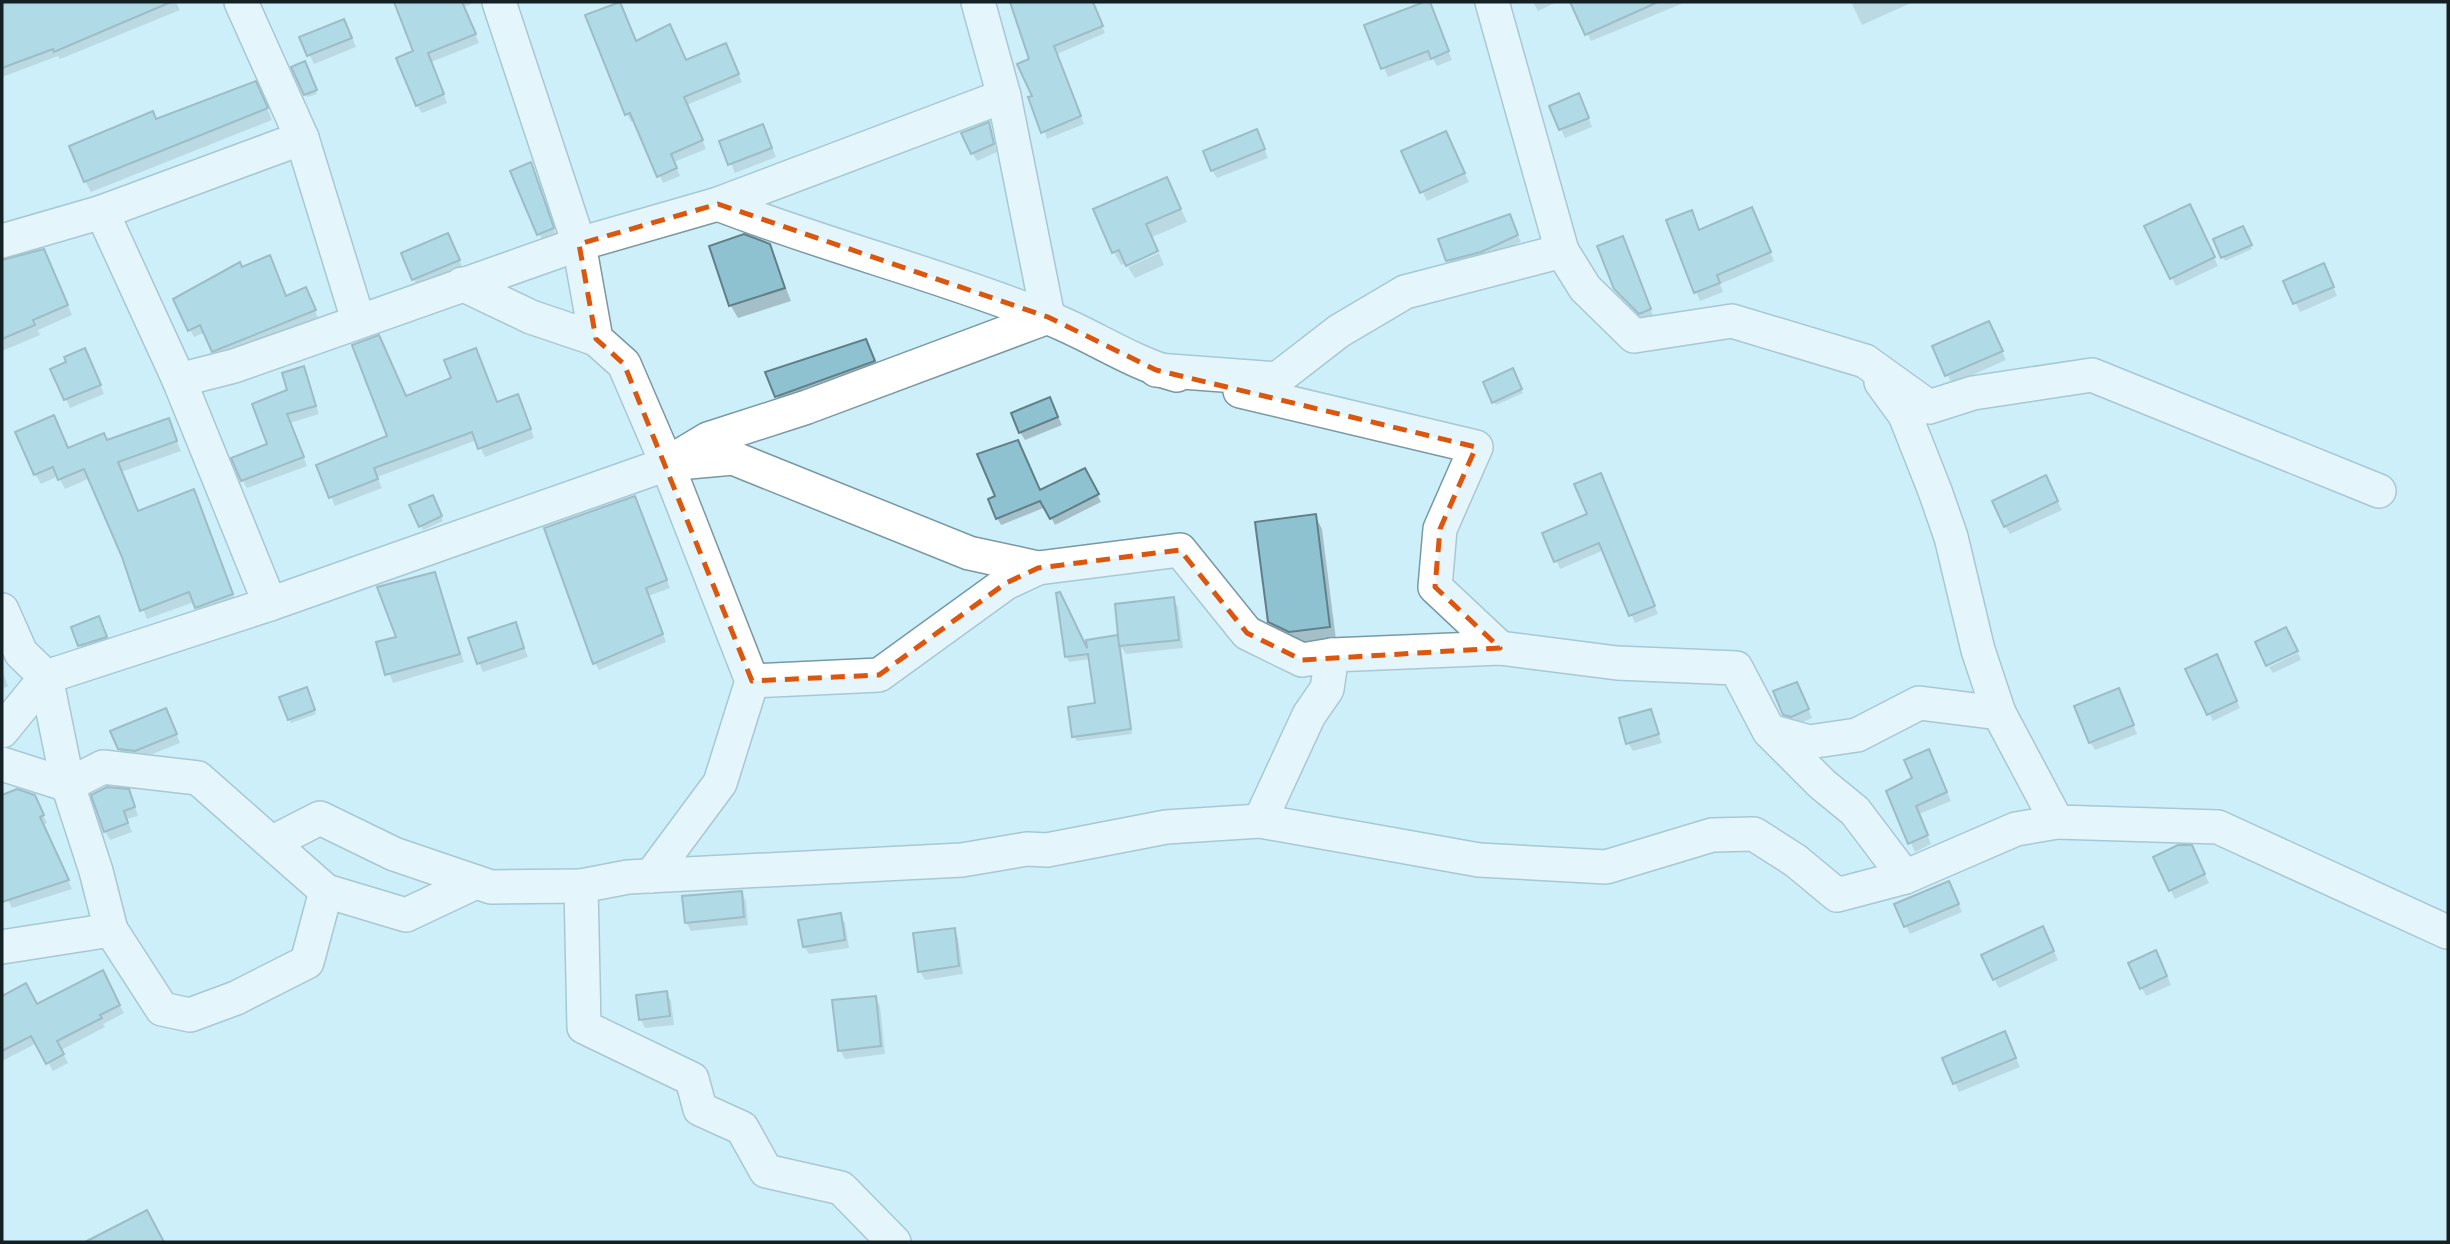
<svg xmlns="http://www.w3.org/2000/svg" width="2450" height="1244" font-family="'PT Serif',serif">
	<rect width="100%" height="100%" fill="#cdeff9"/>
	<!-- shadow -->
	<g fill="#0003">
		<path d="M2,2h20l3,7 19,-7h132l4,8 -120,49 -2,-3 -56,21z"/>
		<path d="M396,2h80l-12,5 15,36 -48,19 16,41 -25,10 -5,-8 -1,-53z"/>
		<path d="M1012,2h80l13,31 -48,21 27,70 -37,15 -13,-42 -2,-37 -12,-28 4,-1z"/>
		<path d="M1428,2l24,58 -15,6 -4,-7 -45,18 -22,-51z"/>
		<path d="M1533,2h24l-19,9z"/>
		<path d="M1572,2h114l-95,39z"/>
		<path d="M1851,2h62l-51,23z"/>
		<path d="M619,3l17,40 50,19 44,-9 12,29 -55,23 19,44 -32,13 6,14 -17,7 -28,-63 -4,2 -4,-8z"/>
		<path d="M348,29l8,18 -42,17 -13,-26z"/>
		<path d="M307,67l10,27 -10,3 -2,-3z"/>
		<path d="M261,94l11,26 -181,72 -6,-11 72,-60z"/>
		<path d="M1583,104l9,23 -27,11 -14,-31z"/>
		<path d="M988,124l9,28 -20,9 -5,-8z"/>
		<path d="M763,126l13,31 -41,16 -13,-31z"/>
		<path d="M1261,140l7,18 -51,20 -5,-8z"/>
		<path d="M1450,142l19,40 -42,19 -23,-49z"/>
		<path d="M530,164l27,73 -13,5 -5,-8z"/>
		<path d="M1167,179l20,43 -35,15 6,13 -37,15 -7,-13z"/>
		<path d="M1691,212l9,19 56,-13 18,43 -54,23 3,8 -23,9 -4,-9z"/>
		<path d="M2194,215l24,51 -42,20 -4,-8z"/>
		<path d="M1512,223l9,19 -36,16 -33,9 -12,-27 33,-13 1,3z"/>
		<path d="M2242,228l10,21 -27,12 -10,-21z"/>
		<path d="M453,244l10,25 -45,19 -15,-34z"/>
		<path d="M769,245l22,56 -53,17 -7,-12 -20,-59z"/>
		<path d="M1627,247l27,71 -9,4 -30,-33z"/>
		<path d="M1159,253l5,12 -29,13 -7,-11z"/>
		<path d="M2,260l47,1 23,54 -34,15 2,5 -38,16z"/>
		<path d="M242,268l44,30 23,-2 9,22 -101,40 -12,-26 -11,5 -4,-7z"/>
		<path d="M2328,274l9,22 -37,16 -15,-31z"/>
		<path d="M1993,331l13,29 -54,24 -18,-37z"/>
		<path d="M869,349l9,20 -97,35 -13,-31 48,-18 2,4z"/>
		<path d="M476,350l21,54 25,1 12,33 -49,19 -8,-17 -100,37 5,11 -47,18 -17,-40 72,-29 16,-40 48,-18z"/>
		<path d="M89,359l15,35 -34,14 -4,-9z"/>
		<path d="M304,369l15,45 -29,9 17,43 -60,22 -5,-8 27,-35 20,-54z"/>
		<path d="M1512,371l11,22 -27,12 -2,-3z"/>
		<path d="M1054,408l8,17 -37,15 -5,-8z"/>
		<path d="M168,420l13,31 -60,21 18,41 55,-22 43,113 -35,13 -8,-15 -47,17 -57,-141 -25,11 -7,-13 -17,8 -6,-10 24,-47 10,23 38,-8z"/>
		<path d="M1085,470l16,32 -46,23 -9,-18 -45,18 -4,-7z"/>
		<path d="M1604,483l54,131 -23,9 -31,-73 -44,19 -16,-35 45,-19z"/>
		<path d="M2050,486l12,24 -52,24 -5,-8z"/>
		<path d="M434,500l9,21 -20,9 -2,-4z"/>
		<path d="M638,505l32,83 -22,8 18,46 -67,28 -4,-7z"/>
		<path d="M1315,516l7,13 14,111 -39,5 -20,-10 -8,-14z"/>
		<path d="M434,574l30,88 -71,21 -15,-40 20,-5z"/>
		<path d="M1058,594l32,60 83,-55 5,8 5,41 -57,6 -6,-9 12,89 -55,7 -3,-5 23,-31 -7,-46 -21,3 -3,-6z"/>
		<path d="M100,622l7,19 -25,8 -9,-21z"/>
		<path d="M515,624l13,33 -45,15 -4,-9z"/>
		<path d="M2298,653l3,7 -28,13 -4,-6z"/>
		<path d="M2220,662l20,46 -27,13 -25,-51z"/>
		<path d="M2,670l6,16 -6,3z"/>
		<path d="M308,692l8,22 -25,9 -2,-4z"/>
		<path d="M1801,692l11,26 -16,7 -7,-2 -5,-9z"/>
		<path d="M2123,699l14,35 -42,16 -5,-8z"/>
		<path d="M1650,711l12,32 -29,8 -5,-8z"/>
		<path d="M170,718l10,25 -40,16 -16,-2 -5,-8z"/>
		<path d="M1933,760l18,41 -32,13 12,30 -16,8 -27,-60 26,-13z"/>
		<path d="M17,791l22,14 8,18 -4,2 29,64 -60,19 -10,-20v-91z"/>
		<path d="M133,800l5,16 -11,3 5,13 -22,8 -5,-9z"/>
		<path d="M2196,856l13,27 -34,16 -20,-41z"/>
		<path d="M1953,891l9,21 -52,22 -4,-8z"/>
		<path d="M741,892l5,9 2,24 -57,6 -5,-9z"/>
		<path d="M840,915l5,8 4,25 -40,6 -5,-8z"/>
		<path d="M954,930l4,8 5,36 -38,6 -5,-9z"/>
		<path d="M2047,936l11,24 -59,28 -5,-9z"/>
		<path d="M2160,960l11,25 -25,11 -4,-8z"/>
		<path d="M107,981l17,32 -21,11 2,3 -44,23 7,13 -15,8 -16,-28 -35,18v-63l23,-13 12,21z"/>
		<path d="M666,993l5,8 3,24 -29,3 -4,-8z"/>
		<path d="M875,997l5,9 5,48 -40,5 -5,-9z"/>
		<path d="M2009,1042l11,25 -61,25 -15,-33z"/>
	</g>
	<!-- building -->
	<g fill="#8fc2d0" stroke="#617f88" stroke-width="2">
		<path d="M2,2h169l-117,50 -1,-3 -51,19z"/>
		<path d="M394,2h68l14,32 -48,19 16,41 -28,12 -20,-48 17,-7z"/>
		<path d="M620,2l16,39 34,-17 16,36 40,-17 13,31 -55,23 19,43 -32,14 6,14 -20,9 -27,-64 -5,2 -40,-100z"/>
		<path d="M1010,2h83l10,24 -49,20 27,70 -40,17 -13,-36 4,-1 -15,-32 12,-5z"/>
		<path d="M1424,2h6l19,49 -18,8 -3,-8 -47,18 -17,-44z"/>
		<path d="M1570,2h88l-73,33z"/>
		<path d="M344,19l8,19 -45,18 -8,-19z"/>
		<path d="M305,61l12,29 -13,5 -13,-28z"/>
		<path d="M256,81l12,27 -184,74 -15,-36 84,-35 3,8z"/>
		<path d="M1579,93l10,25 -30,12 -10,-24z"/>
		<path d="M989,122l5,22 -23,10 -10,-21z"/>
		<path d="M763,124l9,24 -44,17 -9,-24z"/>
		<path d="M1257,129l8,20 -54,22 -8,-20z"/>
		<path d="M1446,131l19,42 -45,20 -19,-42z"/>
		<path d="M531,162l23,66 -17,7 -27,-64z"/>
		<path d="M1167,177l14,32 -35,15 12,27 -32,15 -7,-16 -7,3 -19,-44z"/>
		<path d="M2190,204l25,53 -45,22 -26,-53z"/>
		<path d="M1752,207l19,45 -54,23 3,8 -26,10 -28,-73 26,-10 7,20z"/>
		<path d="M1510,214l8,21 -37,17 -35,9 -8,-22z"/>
		<path d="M2243,226l9,19 -31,13 -8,-19z"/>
		<path d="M448,233l12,27 -48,20 -11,-27z"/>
		<path d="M744,234l26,10 15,44 -56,18 -20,-60z"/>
		<path d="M1623,236l28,73 -12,5 -25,-25 -17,-43z"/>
		<path d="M44,249l24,56 -35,15 2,5 -33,14v-79z"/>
		<path d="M270,255l16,41 20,-9 10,23 -104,42 -12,-27 -12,6 -15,-32 67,-37 2,5z"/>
		<path d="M2324,263l10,24 -41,17 -10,-23z"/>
		<path d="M1989,321l14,30 -58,25 -13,-30z"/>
		<path d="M379,335l27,61 45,-18 -7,-18 32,-12 21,54 21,-8 13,35 -53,20 -6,-17 -98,36 4,11 -49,19 -13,-33 71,-29 -35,-91z"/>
		<path d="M866,339l9,22 -100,36 -10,-25z"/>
		<path d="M85,348l16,37 -37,15 -14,-31 16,-7 -2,-5z"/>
		<path d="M304,366l12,40 -29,8 17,43 -63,24 -10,-23 36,-14 -15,-40 35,-14 -5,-17z"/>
		<path d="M1513,368l9,21 -30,14 -9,-21z"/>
		<path d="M1050,397l8,20 -39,16 -8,-20z"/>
		<path d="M54,415l14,33 36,-15 3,7 62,-22 8,23 -59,21 20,49 56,-22 39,105 -38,14 -6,-16 -49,19 -18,-54 -38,-88 -26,11 -5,-13 -19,8 -19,-43z"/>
		<path d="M1018,440l22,50 45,-22 14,26 -49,25 -10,-18 -44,18 -8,-20 7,-3 -18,-42z"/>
		<path d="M1601,473l54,133 -26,10 -30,-73 -45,19 -12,-29 45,-19 -13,-30z"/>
		<path d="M2046,475l12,26 -54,26 -12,-26z"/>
		<path d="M433,495l9,21 -23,11 -10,-22z"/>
		<path d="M635,496l32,84 -21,8 17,46 -70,30 -49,-136z"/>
		<path d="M1316,514l14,113 -41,5 -21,-10 -13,-100z"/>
		<path d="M435,572l25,82 -75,21 -9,-33 20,-5 -19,-50z"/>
		<path d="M1060,592l27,56 -1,-8 32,-5 13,94 -59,8 -4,-30 27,-4 -7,-49 -23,3 -9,-64z"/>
		<path d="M1174,597l5,43 -60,6 -4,-42z"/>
		<path d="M99,616l8,21 -29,9 -7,-19z"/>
		<path d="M516,622l8,26 -47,16 -9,-26z"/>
		<path d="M2286,627l12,24 -32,15 -11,-24z"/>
		<path d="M2217,654l20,47 -30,14 -22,-46z"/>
		<path d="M1797,682l12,27 -18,8 -8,-2 -10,-24z"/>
		<path d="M307,687l8,23 -27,10 -9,-23z"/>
		<path d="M2119,688l15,37 -45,18 -15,-37z"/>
		<path d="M166,708l11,26 -42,17 -17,-2 -8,-18z"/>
		<path d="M1651,709l8,25 -33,10 -7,-26z"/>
		<path d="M1929,749l18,43 -31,14 12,29 -20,9 -22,-53 26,-13 -8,-18z"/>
		<path d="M107,787l22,2 6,18 -11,4 4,12 -24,9 -13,-37z"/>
		<path d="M17,789l18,6 9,20 -4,2 29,63 -67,22v-107z"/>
		<path d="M2178,845h14l13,29 -36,17 -16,-34z"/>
		<path d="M1949,881l10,23 -55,23 -10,-23z"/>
		<path d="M742,891l2,26 -59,6 -3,-27z"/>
		<path d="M841,913l4,27 -42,7 -5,-27z"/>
		<path d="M2043,926l11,25 -61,29 -12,-25z"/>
		<path d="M955,928l4,38 -41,6 -5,-39z"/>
		<path d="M2156,950l11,26 -27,13 -12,-26z"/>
		<path d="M103,970l17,35 -20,10 2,3 -45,23 7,13 -18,10 -15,-28 -29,15v-55l24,-13 11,21z"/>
		<path d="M667,991l3,25 -31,4 -3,-25z"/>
		<path d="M876,996l5,50 -43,5 -6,-51z"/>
		<path d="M2005,1031l11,27 -63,26 -11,-26z"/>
		<path d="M147,1210l17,32h-79z"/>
	</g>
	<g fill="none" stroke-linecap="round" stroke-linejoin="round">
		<defs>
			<g id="minor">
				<path d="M241,2l61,136 56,182"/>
				<path d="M499,2l80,242 17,95 28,25 43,100 66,-6 236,95 69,15"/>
				<path d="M1492,2l70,249"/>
				<path d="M718,204c108,42 220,70 328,113 45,17 85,46 131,58"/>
				<path d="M102,212l77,168 91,224"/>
				<path d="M2,241l100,-29 200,-74"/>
				<path d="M462,284l69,33 65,22"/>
				<path d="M1156,370l121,9 62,-48 66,-39 157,-41 23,37 49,48 98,-15 133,40 64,46 44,-14 119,-18 287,116"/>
				<path d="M179,380l55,-14 345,-122 139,-40 286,-108"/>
				<path d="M1881,382l24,33 30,76 16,46 27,113 21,63 58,109 161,5 229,105"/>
				<path d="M1240,391l236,56 -36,82 -5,58 65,61"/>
				<path d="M678,457l30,-18 99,-32 241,-90 -44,-221 -26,-94"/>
				<path d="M2,610l19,43 25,24 224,-73 397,-140 85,217 -32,102 -69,93"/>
				<path d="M752,681l127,-6 127,-92 32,-15 142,-18 67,83 55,27 30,-5"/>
				<path d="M2,731l44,-54 22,108 35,-18 95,11 128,113 80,24 70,-33"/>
				<path d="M1771,733l51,51 33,27 50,66"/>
				<path d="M2,764l66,21 28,86 15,59"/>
				<path d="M1260,821l219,39 127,7 106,-32 42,-1 42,27 41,34 68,-18 111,-48 41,-7"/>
				<path d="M273,842l47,-24 74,36 97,33 90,-1"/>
				<path d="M2,947l109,-17 51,79 28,6 46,-17 71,-36 19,-71"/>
				<path d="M894,1242l-53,-54 -75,-17 -24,-43 -42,-19 -8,-30 -108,-52 -3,-141 47,-9 334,-17 65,-11 20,1 119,-23 94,-6 49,-106 18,-26 5,-34 168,-7 117,15 119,5 33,63 40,11 48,-7 62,-32 80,10"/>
			</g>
		</defs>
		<!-- minor casing -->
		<use href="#minor" stroke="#7999a2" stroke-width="36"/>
		<!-- minor -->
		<use href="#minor" stroke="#fff" stroke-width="33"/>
	</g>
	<!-- marked area -->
	<path d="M0 0H2450V1244H0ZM718,204l330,113 108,53 320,77 -36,82 -5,58 65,61 -198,12 -55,-27 -67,-83 -142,18 -32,15 -127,92 -127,6 -128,-317 -28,-25 -17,-95z" fill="#cdeff9" fill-opacity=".55" fill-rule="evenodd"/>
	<path fill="none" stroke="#dd560d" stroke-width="5" stroke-dasharray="14 9" stroke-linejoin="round" d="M718,204l330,113 108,53 320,77 -36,82 -5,58 65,61 -198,12 -55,-27 -67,-83 -142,18 -32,15 -127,92 -127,6 -128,-317 -28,-25 -17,-95z"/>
	<!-- border -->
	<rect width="2450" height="1244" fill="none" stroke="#142124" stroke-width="7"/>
</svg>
